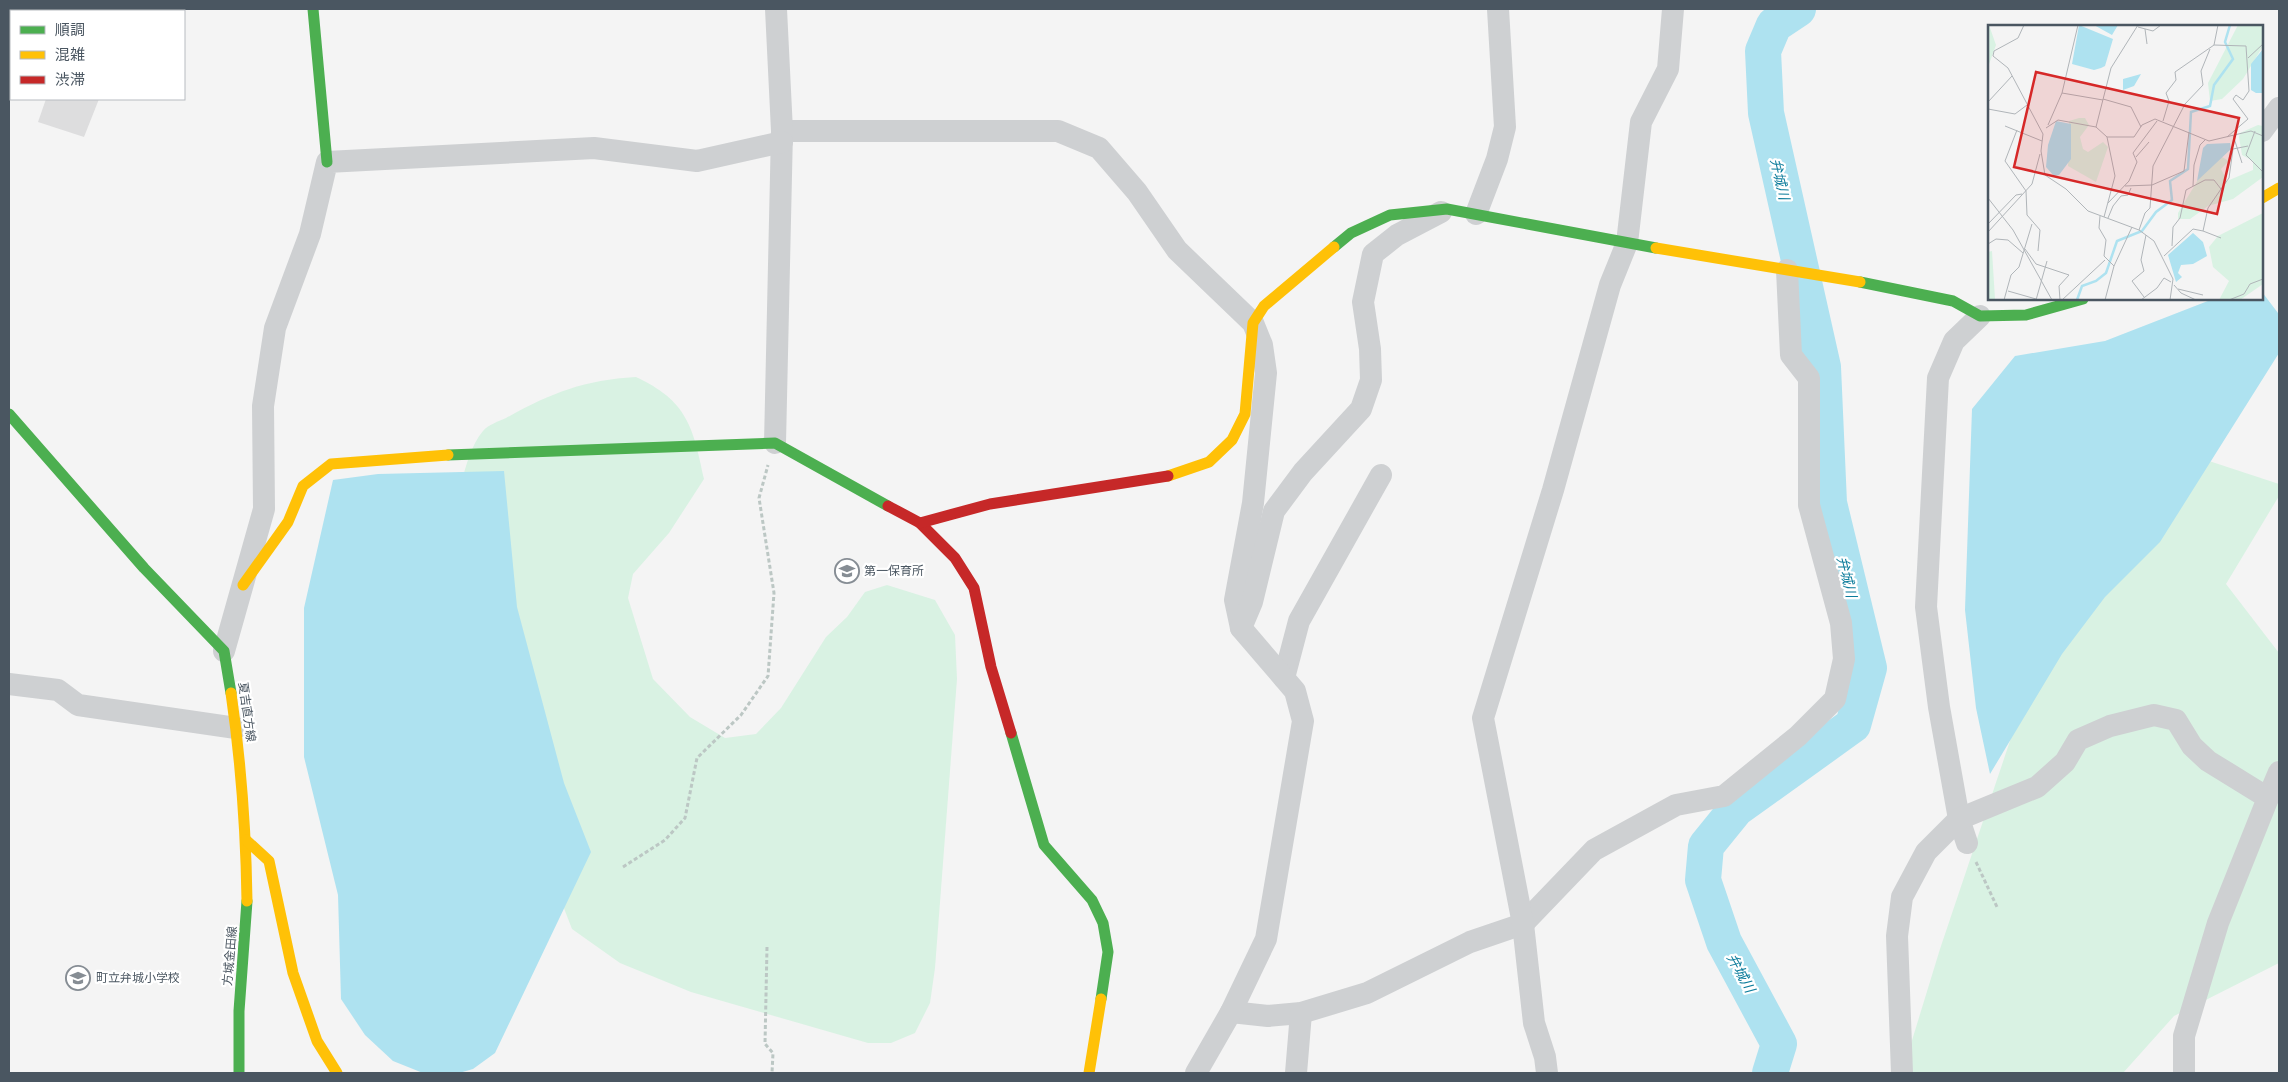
<svg xmlns="http://www.w3.org/2000/svg" width="2288" height="1082" font-family="'Roboto Condensed','Noto Sans JP',sans-serif">
	<rect width="100%" height="100%" fill="#f4f4f4"/>
	<!-- green -->
	<g fill="#d9f2e3">
		<path d="M636,377c51,24 57,49 68,102l-35,54 -36,41 -5,24 25,81 37,38 35,21 31,-4 25,-26 45,-71 21,-20 18,-25 22,-7 48,15 20,35 2,44 -22,289 -5,35 -15,30 -24,10h-23l-177,-51 -71,-29 -48,-34 -12,-31 -99,-414c5,-18 10,-39 22,-53 5,-6 16,-10 23,-13 45,-25 78,-38 130,-41z"/>
		<path d="M2206,460l73,24v12l-53,88 53,69v310l-105,53 -51,57h-221l38,-124 145,-431z"/>
	</g>
	<!-- water -->
	<g fill="#aee2f0">
		<path d="M2262,292l16,21 1,40 -119,189 -55,55 -43,57 -72,120 -14,-66 -11,-98 7,-201 43,-53 90,-15 108,-42h49z"/>
		<path d="M504,471l13,136 47,176 27,69 -96,201 -22,16 -14,4h-36l-30,-12 -28,-26 -24,-36 -3,-104 -34,-138v-149l29,-128 45,-6z"/>
	</g>
	<g fill="none" stroke-linecap="round" stroke-linejoin="round">
		<!-- river -->
		<path stroke="#aee2f0" stroke-width="36" d="M1770,1073l9,-29 -55,-102 -21,-62 3,-34 30,-37 117,-84 16,-57 -40,-165 -6,-136 -57,-254 -3,-62 11,-26 24,-16"/>
	</g>
	<!-- building -->
	<path fill="#ddddde" d="M46,99h53l-15,38 -46,-15z"/>
	<g fill="none" stroke-linecap="round" stroke-linejoin="round">
		<!-- path -->
		<g stroke="#bcc7c4" stroke-width="3" stroke-dasharray="4 2.5" stroke-linecap="butt">
			<path d="M1976,862l21,45"/>
			<path d="M623,867l42,-27 20,-22 12,-60 44,-43 27,-39 6,-83 -15,-95 9,-33"/>
			<path d="M767,947l-2,97 8,9 -1,20"/>
		</g>
		<!-- street -->
		<g stroke="#ced0d2" stroke-width="22">
			<path d="M782,131h276l41,17 38,44 40,58 76,73 9,22 4,28 -13,130 -18,97 6,28"/>
			<path d="M2262,131l17,-23"/>
			<path d="M1476,214l21,-55 8,-32 -7,-118"/>
			<path d="M775,443l7,-312 -6,-122"/>
			<path d="M224,651l40,-142 -1,-103 12,-78 35,-94 17,-72 267,-14 103,13 85,-19"/>
			<path d="M1284,678l15,-57 82,-146"/>
			<path d="M9,684l49,6 20,15 158,23"/>
			<path d="M2268,798l11,-26"/>
			<path d="M1967,843l-8,-24 -20,-112 -13,-100 12,-229 16,-37 26,-25"/>
			<path d="M1231,1012l37,4 33,-3 66,-20 103,-51 53,-18 71,-74 82,-45 48,-9 74,-60 37,-37 9,-40 -3,-36 -32,-118v-127l-18,-23 -4,-85"/>
			<path d="M1196,1073l35,-61 35,-73 37,-218 -8,-30 -54,-63 11,-26 22,-91 29,-39 58,-63 10,-29 -1,-31 -7,-47 10,-48 24,-19 44,-23"/>
			<path d="M1296,1073l5,-60"/>
			<path d="M1547,1073l-2,-16 -11,-34 -11,-99 -40,-206 70,-228 57,-205 17,-42 14,-121 27,-53 5,-60"/>
			<path d="M1902,1073l-5,-137 5,-39 24,-45 33,-33 78,-32 28,-25 13,-22 32,-14 44,-11 22,5 16,26 16,15 60,37 -50,125 -34,113v37"/>
		</g>
		<!-- fast -->
		<g stroke="#4caf50" stroke-width="11">
			<path d="M313,9l14,153"/>
			<path d="M1334,247l17,-14 39,-18 57,-6 209,39"/>
			<path d="M1860,282l93,19 27,15 46,-1 57,-16"/>
			<path d="M9,414l135,154 80,83 7,42"/>
			<path d="M448,455l327,-12 113,63"/>
			<path d="M1011,733l33,112 48,55 11,23 5,29 -7,47"/>
			<path d="M239,1073v-62l8,-110"/>
		</g>
		<!-- slow -->
		<g stroke="#ffc107" stroke-width="11">
			<path d="M2262,198l17,-10"/>
			<path d="M1656,248l204,34"/>
			<path d="M1168,476l41,-14 23,-22 13,-26 8,-91 11,-17 70,-59"/>
			<path d="M243,585l45,-63 15,-36 28,-22 117,-9"/>
			<path d="M231,693c10,69 15,138 16,208"/>
			<path d="M246,840l23,21 24,112 24,68 20,32"/>
			<path d="M1089,1073l12,-74"/>
		</g>
		<!-- jam -->
		<g stroke="#c62828" stroke-width="11">
			<path d="M888,506l32,17 35,35 19,30 17,79 20,66"/>
			<path d="M920,523l70,-19 178,-28"/>
		</g>
	</g>
	<!-- icons -->
	<defs>
		<symbol id="school-ring" viewBox="-11 -11 22 22"><circle r="9.5" fill="#fff" stroke="#868d94" stroke-width="1.5"/><path d="M0-5L7-2L0 1L-7-2ZM-4 1L0 2.5L4 1V4Q0 6-4 4Z" fill="#868d94"/></symbol>
	</defs>
	<g fill-rule="evenodd">
		<use href="#school-ring" x="833" y="557" width="28" height="28"/>
		<use href="#school-ring" x="64" y="964" width="28" height="28"/>
	</g>
	<g text-anchor="middle" dominant-baseline="central" stroke-width="4.5" stroke-linejoin="round" paint-order="stroke">
		<!-- poi labels -->
		<g font-size="12" fill="#4a5661" stroke="#fff" text-anchor="start">
			<text x="864" y="571">第一保育所</text>
			<text x="96" y="978">町立弁城小学校</text>
		</g>
		<!-- street labels -->
		<g font-size="12" fill="#4a5661" stroke="#fff">
			<text transform="translate(247 712) rotate(82)">夏吉直方線</text>
			<text transform="translate(230 956) rotate(-85)">方城金田線</text>
		</g>
		<!-- water labels -->
		<g font-size="14" font-style="italic" fill="#0c7c9b" stroke="#fff">
			<text transform="translate(1780 179) rotate(77)">弁城川</text>
			<text transform="translate(1847 577) rotate(76)">弁城川</text>
			<text transform="translate(1741 973) rotate(61)">弁城川</text>
		</g>
	</g>
	<!-- overview -->
	<g transform="translate(1988 25)">
		<rect width="275" height="275" fill="#f4f4f4"/>
		<path d="M1,0l7,20 -8,22v-41zM250,0h25v21l-20,33 -21,20 -12,2 -2,-18zM91,93h6l4,7 -9,12 3,12 5,3 15,-10 5,5 -12,35 -28,-16 1,-45zM270,100l5,1v51l-30,22 -25,7 -18,13h-12v-6l32,-53 12,-3 7,4 -8,8 6,12 26,-11v-9l-11,-6 -3,-18 1,-4zM275,188v71l-23,16h-21l10,-19 -16,-14 -4,-20 9,-11zM4,226l3,48 -7,1v-48z" fill="#d9f2e3"/>
		<path d="M91,0l34,14 -8,27 -4,2 -7,2 -22,-6zM130,0l-6,10 -18,-10zM275,24v44h-7l-5,-3v-26zM153,49l-7,12 -11,4v-11zM68,96l15,3v35l-12,16 -5,1 -8,-9 2,-22zM242,118l1,6 -34,32 6,-33 4,-4zM205,208l10,9 4,14 -14,8 -12,1 -3,8 4,4 -6,5 -8,-27z" fill="#aee2f0"/>
		<path fill="none" stroke="#aee2f0" stroke-width="2.5" d="M89,275l5,-14 14,-5 10,-8 11,-32 25,-10 14,-19 16,-12 -2,-19 18,-12 3,-57 19,-6 4,-21 19,-26 -8,-17 5,-17"/>
		<path fill="none" stroke="#b0b5b9" stroke-width="1" d="M36,0l-6,13 -24,13 -1,5 15,12 35,66 -2,17 4,24 21,14 22,22 51,19 15,11 19,38 -3,21M150,2l15,4 8,-6M157,4l2,15M226,20l4,-20M260,33l15,-14M74,68l41,7M115,74l28,8 10,20M0,77l24,-26M0,84l27,5 12,-9M175,96l6,-20 -3,-8 10,-13 -1,-8 39,-27 32,1 3,45 -6,9 -7,-5 -3,4 15,20 -21,18M60,100l14,-32 16,-68M17,101l37,15M108,102l15,-59 27,-43M58,103l12,-8 38,7 11,10 8,39 -11,41M29,105l-12,31 21,30 1,24 13,15 -2,21M267,106l-9,24 17,17M245,110l9,28M119,112h27l8,-12 13,-6 54,22 42,-10 12,5M148,132l13,-15M137,161l27,-1 32,-14 5,-39M205,161l1,-21 6,-20 5,-5M233,164l8,-11 4,-29 15,-3M0,173l25,32 39,70M120,178l21,-22 8,-19 -4,-9 24,-32M112,191l-1,12 7,12 -2,16 10,10M120,193l5,-12 8,-10 7,-1 3,-7M0,199l28,-29 6,-1M151,205l6,-17 5,-5 3,-42 32,-62 18,-19 -2,-14 9,-22M215,206l18,7M0,207l44,-48 8,-30M0,219l8,-5 12,1 15,13M37,224l11,15 33,11 -10,11 1,14M176,231l29,-27 10,2 5,-23 13,-19 -7,-9h-9l-19,10 -6,28 -7,9 -1,19M186,260l7,8 15,7M190,264l25,6M20,266l28,8M156,272l-12,-16 12,-10 -3,-11 5,-25M16,275l7,-25 8,-8 13,-43M48,275l11,-39M74,275l43,-40M117,275l9,-34 18,-39M153,275l16,-12 7,-10 7,4M241,275l15,-6 6,-10 13,-5"/>
		<path fill="#d62828" fill-opacity="0.15" stroke="#d62828" stroke-width="2.5" d="M48,47l203,46 -22,96 -203,-47z"/>
		<rect width="275" height="275" fill="none" stroke="#4a5661" stroke-width="2.5"/>
	</g>
	<!-- border -->
	<rect width="2288" height="1082" fill="none" stroke="#4a5661" stroke-width="20"/>
	<!-- legend -->
	<rect x="10" y="10" width="175" height="90" fill="#ffffff" stroke="#b7bbc0"/>
	<rect x="20" y="26" width="25" height="8" fill="#4caf50" stroke="#b7bbc0"/>
	<text x="55" y="35" font-size="15" fill="#4a5661">順調</text>
	<rect x="20" y="51" width="25" height="8" fill="#ffc107" stroke="#b7bbc0"/>
	<text x="55" y="60" font-size="15" fill="#4a5661">混雑</text>
	<rect x="20" y="76" width="25" height="8" fill="#c62828" stroke="#b7bbc0"/>
	<text x="55" y="85" font-size="15" fill="#4a5661">渋滞</text>
</svg>
